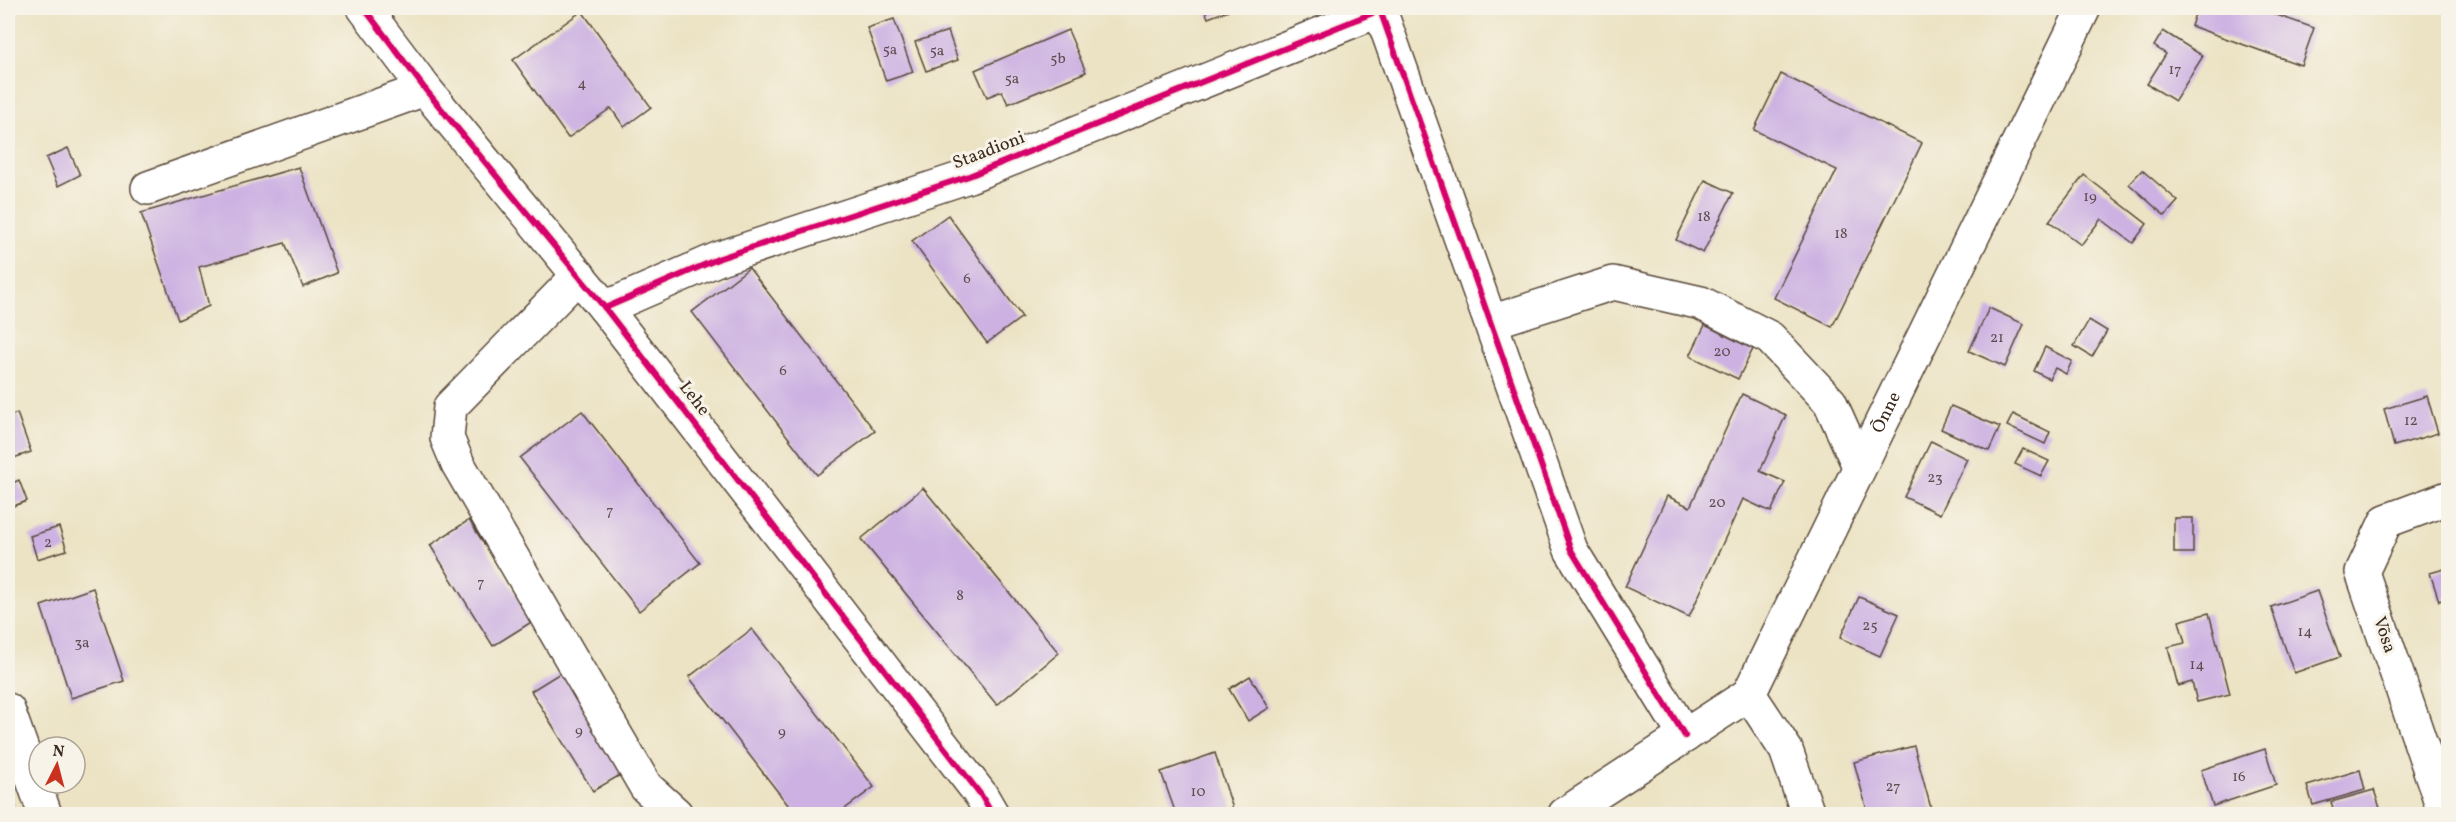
<svg xmlns="http://www.w3.org/2000/svg" width="2456" height="822" font-family="Vollkorn,serif">
	<rect width="100%" height="100%" fill="#f7f3e8"/>
	<filter id="ink" filterUnits="userSpaceOnUse"><feTurbulence type="fractalNoise" baseFrequency=".0167" numOctaves="2"/><feDisplacementMap in="SourceGraphic" scale="12" xChannelSelector="R" yChannelSelector="G"/><feConvolveMatrix kernelMatrix="1 2 1 2 8 2 1 2 1" color-interpolation-filters="sRGB"/></filter>
	<filter id="wash" filterUnits="userSpaceOnUse"><feTurbulence type="fractalNoise" baseFrequency=".008" numOctaves="4" result="noise"/><feDisplacementMap in="SourceGraphic" scale="24" xChannelSelector="R" yChannelSelector="G"/><feGaussianBlur stdDeviation="1.35" result="paint"/><feColorMatrix in="noise" values="0 0 0 0 0 0 0 0 0 0 0 0 0 0 0 0 0 1.4 0 .05"/><feComposite in="paint" operator="in"/></filter>
	<g filter="url(#wash)">
		<rect width="100%" height="100%" fill="#ece3c4"/>
		<g id="blocks">
			<!-- building -->
			<g fill="#ccb1e2">
				<path d="M1204,8h31l-27,10z"/>
				<path d="M2197,8h60l57,20 -13,37 -110,-39z"/>
				<path d="M582,11l69,96 -27,20 -13,-19 -43,30 -55,-78z"/>
				<path d="M894,19l19,53 -27,9 -19,-53z"/>
				<path d="M1068,30l18,42 -78,32 -6,-13 -15,6 -12,-27z"/>
				<path d="M948,31l10,29 -32,11 -11,-29z"/>
				<path d="M2163,31l40,25 -28,45 -28,-17 19,-30 -12,-8z"/>
				<path d="M1781,74l141,69 -90,184 -58,-29 63,-128 -83,-40z"/>
				<path d="M68,148l12,27 -22,11 -12,-28z"/>
				<path d="M299,167l38,106 -34,14 -18,-44 -86,24 10,39 -31,14 -37,-107z"/>
				<path d="M2142,170l36,31 -13,15 -36,-32z"/>
				<path d="M2084,175l63,49 -14,19 -32,-24 -20,26 -32,-24z"/>
				<path d="M1705,180l28,13 -30,60 -27,-13z"/>
				<path d="M948,215l74,102 -35,26 -75,-102z"/>
				<path d="M749,268l126,163 -58,44 -125,-163z"/>
				<path d="M1989,308l35,16 -19,43 -36,-16z"/>
				<path d="M2089,320l18,11 -15,26 -18,-11z"/>
				<path d="M1705,325l48,24 -15,30 -48,-23z"/>
				<path d="M2045,347l27,14 -6,13 -11,-6 -6,11 -15,-8z"/>
				<path d="M1742,394l44,21 -26,56 25,11 -14,30 -28,-13 -54,118 -64,-30 42,-91 23,11z"/>
				<path d="M2427,396l11,37 -44,13 -10,-37z"/>
				<path d="M1951,406l49,21 -11,24 -48,-22z"/>
				<path d="M582,411l118,152 -61,48 -119,-153z"/>
				<path d="M17,413l14,39 -23,8v-43z"/>
				<path d="M2013,414l37,18 -5,12 -38,-18z"/>
				<path d="M1931,441l36,18 -27,55 -36,-17z"/>
				<path d="M2023,449l26,12 -8,15 -26,-12z"/>
				<path d="M19,480l8,21 -19,7v-23z"/>
				<path d="M923,488l136,165 -62,52 -136,-166z"/>
				<rect x="2174" y="518" width="19" height="35"/>
				<path d="M469,520l64,101 -40,25 -63,-101z"/>
				<path d="M59,527l8,23 -30,9 -7,-23z"/>
				<path d="M2448,568v30l-9,3 -9,-28z"/>
				<path d="M93,588l31,93 -53,17 -30,-92z"/>
				<path d="M2317,591l23,66 -46,16 -23,-66z"/>
				<path d="M1859,597l40,17 -19,42 -40,-18z"/>
				<path d="M2209,613l21,81 -33,8 -5,-20 -14,4 -10,-39 17,-4 -6,-22z"/>
				<path d="M752,629l122,158 -36,27h-43l-106,-137z"/>
				<path d="M565,670l62,101 -34,20 -62,-100z"/>
				<path d="M1250,676l19,32 -21,13 -19,-32z"/>
				<path d="M1914,746l18,66 -11,2h-53l-14,-52z"/>
				<path d="M2265,749l11,36 -63,21 -12,-36z"/>
				<path d="M1215,753l19,59 -6,2h-52l-15,-42z"/>
				<path d="M2360,770l5,20 -52,15 -6,-19z"/>
				<path d="M2374,790l8,24h-47l-4,-12z"/>
				<path d="M11,798l5,16h-8v-15z"/>
			</g>
		</g>
	</g>
	<g filter="url(#ink)">
		<use href="#blocks" fill-opacity="0" stroke="#564637" stroke-width="1.5"/>
		<g fill="none" stroke-linecap="round" stroke-linejoin="round">
			<defs>
				<g id="minor">
					<path d="M364,8l61,81 180,219 376,487 11,19"/>
					<path d="M148,188l277,-99"/>
					<path d="M579,275l-129,132 -3,31 11,26 188,323 30,27"/>
					<path d="M605,308l115,-50 249,-82 411,-166 191,540 114,186"/>
					<path d="M1491,322l122,-39 88,20 69,35 60,64 29,64"/>
					<path d="M8,710l37,104"/>
					<path d="M1565,814l184,-120"/>
					<path id="s1" d="M1808,814l-22,-64 -37,-56 335,-686"/>
					<path d="M2445,814l-83,-242 24,-51 62,-23"/>
				</g>
			</defs>
			<!-- minor casing -->
			<use href="#minor" stroke="#564637" stroke-width="36"/>
			<!-- minor -->
			<use href="#minor" stroke="#fff" stroke-width="33"/>
			<defs>
				<g id="cycleway">
					<path d="M364,8l61,81 180,219 376,487 11,19"/>
					<path d="M605,308l115,-50 249,-82 411,-166 191,540 114,186"/>
				</g>
			</defs>
			<!-- cycleway casing -->
			<use href="#cycleway" stroke="#f7f3e8" stroke-width="10"/>
			<!-- cycleway -->
			<use href="#cycleway" stroke="#d6006c" stroke-width="6"/>
		</g>
	</g>
	<g text-anchor="middle" dominant-baseline="central" stroke-width="6" stroke-linejoin="round" paint-order="stroke">
		<!-- number labels -->
		<g font-size="15" fill="#5f4c4f">
			<text x="890" y="50">5a</text>
			<text x="937" y="51">5a</text>
			<text x="1058" y="59">5b</text>
			<text x="2175" y="70">17</text>
			<text x="1012" y="79">5a</text>
			<text x="582" y="84">4</text>
			<text x="2090" y="197">19</text>
			<text x="1704" y="217">18</text>
			<text x="1841" y="234">18</text>
			<text x="967" y="279">6</text>
			<text x="1997" y="338">21</text>
			<text x="1722" y="352">20</text>
			<text x="783" y="371">6</text>
			<text x="2411" y="421">12</text>
			<text x="1935" y="478">23</text>
			<text x="1717" y="503">20</text>
			<text x="610" y="511">7</text>
			<text x="48" y="543">2</text>
			<text x="481" y="583">7</text>
			<text x="960" y="596">8</text>
			<text x="1870" y="626">25</text>
			<text x="2305" y="632">14</text>
			<text x="82" y="643">3a</text>
			<text x="2197" y="665">14</text>
			<text x="579" y="731">9</text>
			<text x="782" y="732">9</text>
			<text x="2239" y="777">16</text>
			<text x="1893" y="787">27</text>
			<text x="1198" y="792">10</text>
		</g>
		<!-- street labels -->
		<g font-size="18" fill="#3b2a1e" stroke="#f7f3e8">
			<text transform="translate(989 151) rotate(-21)">Staadioni</text>
			<text transform="translate(694 399) rotate(52)">Lehe</text>
			<text stroke="none"><textPath href="#s1" startOffset="448">Õnne</textPath></text>
			<text transform="translate(2384 635) rotate(71)">Võsa</text>
		</g>
	</g>
	<!-- margin -->
	<rect width="2456" height="822" fill="none" stroke="#f7f3e8" stroke-width="30"/>
	<!-- north arrow -->
	<g transform="translate(57 765) rotate(6)"><circle r="28" fill="#f7f3e8" stroke="#aca397" stroke-width="1.5"/>
	<path d="M0-4.5L10 22L0 15L-10 22Z" fill="#c8321e"/>
	<text y="-9" font-size="16" font-weight="bold" text-anchor="middle" fill="#3b2a1e">N</text>
	</g>
</svg>
